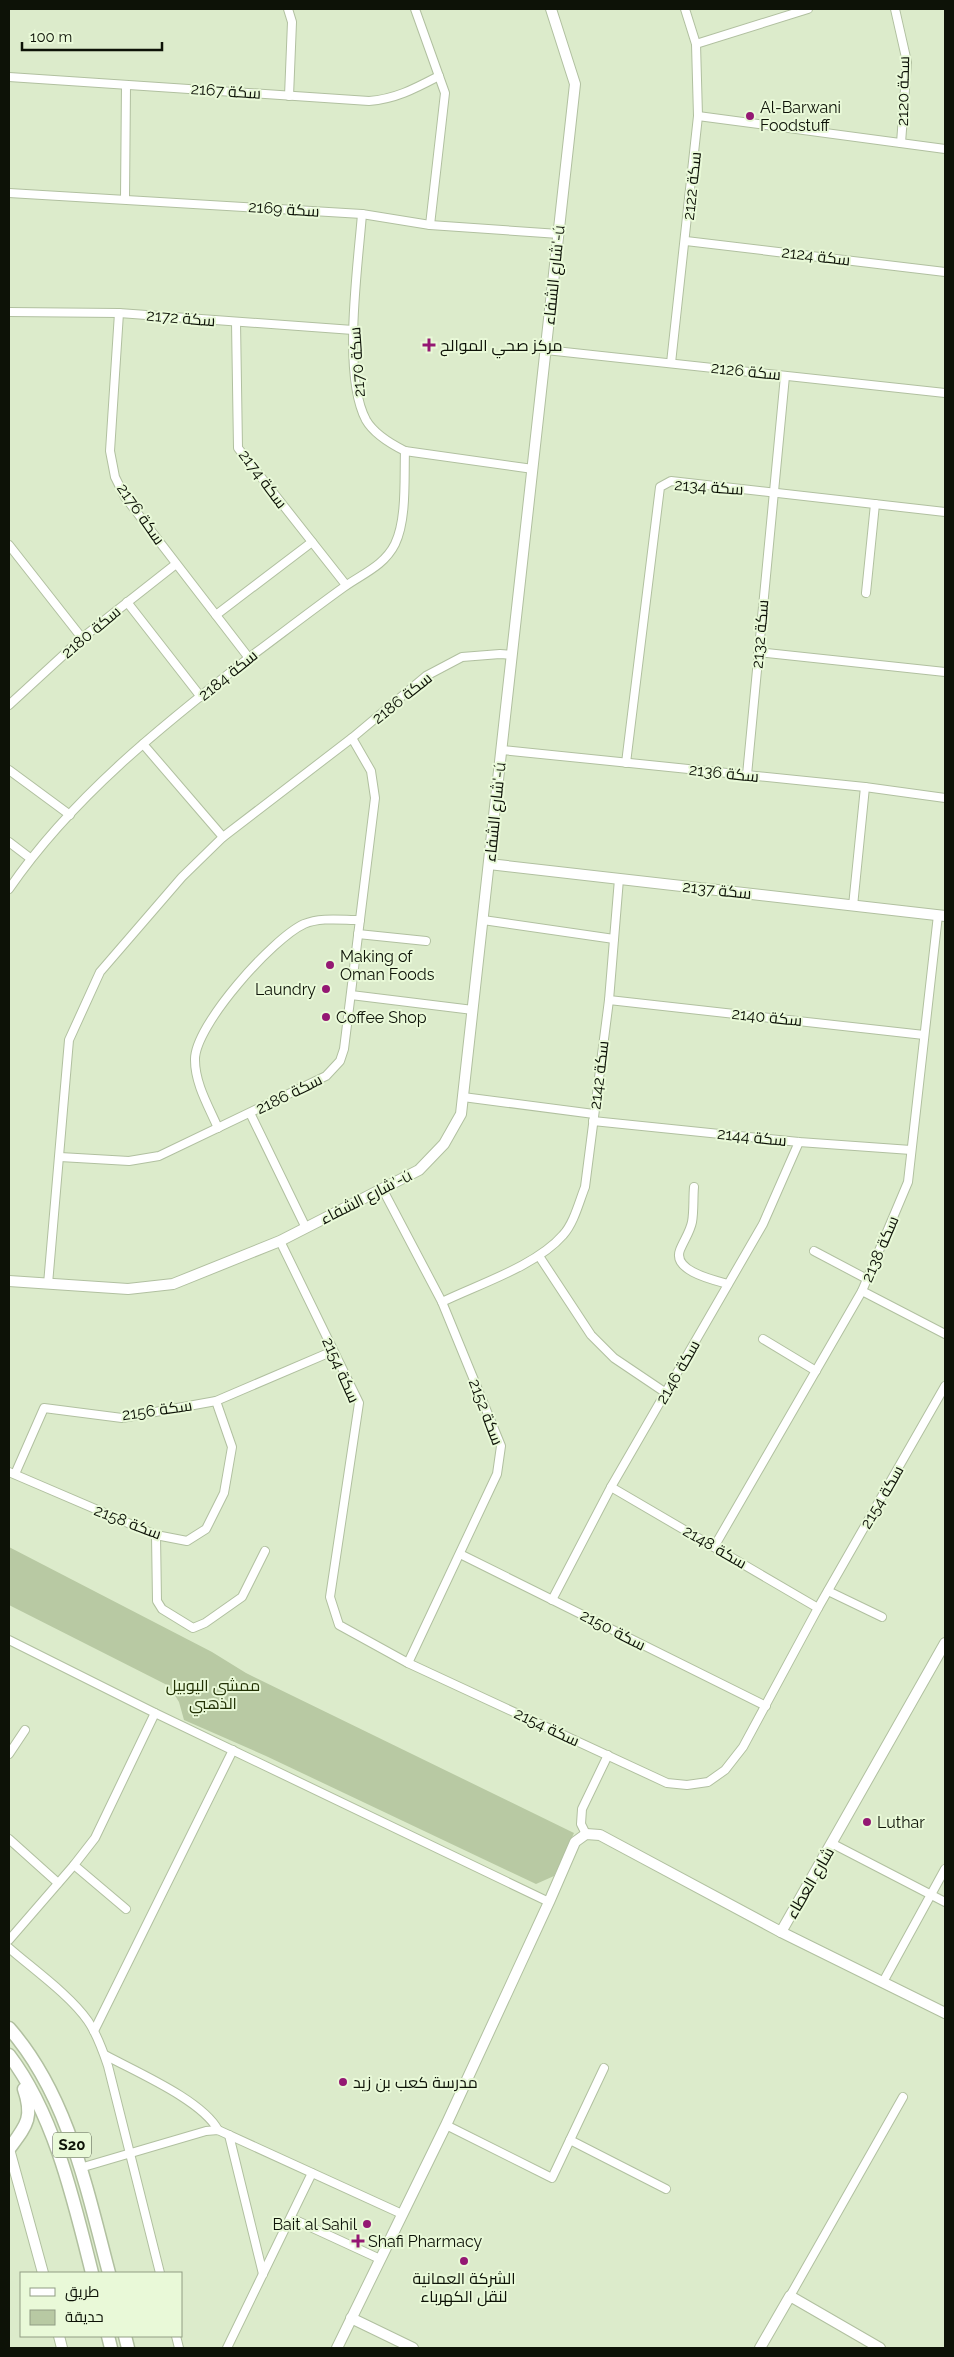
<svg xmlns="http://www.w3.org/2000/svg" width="954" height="2357" font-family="Raleway,Cairo,sans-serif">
	<rect width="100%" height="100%" fill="#dcebcb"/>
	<!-- green -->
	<path fill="#b8c9a3" d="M9,1547l203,105 34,21 328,160 -20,43 -18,8 -270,-128 -82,-36 -5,-18 -10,-16 -160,-81z"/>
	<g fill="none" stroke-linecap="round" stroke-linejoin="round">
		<defs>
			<g id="minor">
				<path d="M288,9l4,13 -3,74"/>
				<path d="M415,9l30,84 -15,132"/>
				<path d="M895,9l12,53 -6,81"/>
				<path d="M696,44l112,-35"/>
				<path d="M9,77l360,24c27,-2 47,-13 70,-25"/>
				<path d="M698,116l247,33"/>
				<path d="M9,193l353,21 68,11 129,9"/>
				<path d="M125,198l1,-113"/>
				<path d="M362,214c-4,52 -20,161 4,206 8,14 25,24 39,31l128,18"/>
				<path d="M686,241l259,31"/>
				<path d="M9,312l110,1 234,17"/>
				<path d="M119,313l-9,138 5,26 10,20 124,161"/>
				<path d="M236,322l2,126 108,137"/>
				<path d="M546,350l399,43"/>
				<path d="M671,363l27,-247 -2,-72 -11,-35"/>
				<path d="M9,545l73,93"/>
				<path d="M866,593l9,-89"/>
				<path d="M127,602l74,95"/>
				<path d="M216,615l96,-73"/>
				<path d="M758,652l187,20"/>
				<path d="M9,705l73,-67 94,-74"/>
				<path d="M143,744l80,93"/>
				<path d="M502,750l363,37 80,11"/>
				<path d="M626,763l34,-276 11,-6 274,31"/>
				<path d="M9,770l61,45"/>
				<path d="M747,775l38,-399"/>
				<path d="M9,842l21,16"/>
				<path d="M9,889c63,-92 154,-164 241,-232 31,-23 62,-47 94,-70 18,-13 40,-21 51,-43 12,-25 9,-66 10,-93"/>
				<path d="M853,906l12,-119"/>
				<path d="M483,920l131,19"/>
				<path d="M358,934l68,7"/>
				<path d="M351,995l122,15"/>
				<path d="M609,1000l315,35"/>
				<path d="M463,1097l131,17"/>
				<path d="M250,1113l56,115"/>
				<path d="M593,1121l206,21 112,8"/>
				<path d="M218,1128c-9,-21 -23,-44 -23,-68 -1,-34 78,-122 109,-136 17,-7 37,-4 56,-4"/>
				<path d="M60,1157l69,4 30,-5 167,-80 14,-15 4,-12 31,-251 -4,-27 -19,-33"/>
				<path d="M694,1187c-1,11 0,24 -2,35 -2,10 -8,18 -12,28 -8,21 34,30 48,34"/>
				<path d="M383,1190l59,112 59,144 -4,28 -89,189"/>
				<path d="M280,1241l79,162 -29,194 9,28 69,38 259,120 20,2 21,-3 17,-12 18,-23 75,-139 127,-222"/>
				<path d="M814,1251l53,28"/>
				<path d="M539,1256l52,79 23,23 52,35"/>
				<path d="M48,1284l21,-244 31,-68 82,-95 41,-40 129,-99 74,-62 36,-19 38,-3 12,1"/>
				<path d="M862,1291l83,43"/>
				<path d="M442,1302c37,-18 94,-36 121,-67 11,-12 16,-33 22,-48l24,-187 10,-121"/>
				<path d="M763,1339l53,32"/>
				<path d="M9,1472l147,63 31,6 19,-12 18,-36 8,-46 -16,-46"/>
				<path d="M15,1474l29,-66 78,10 94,-17 117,-50"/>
				<path d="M611,1487l207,121"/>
				<path d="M156,1535l1,66 5,8 31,19 12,-5 37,-26 23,-46"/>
				<path d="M714,1547l148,-256 46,-109 30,-267"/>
				<path d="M460,1554l306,152"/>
				<path d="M828,1591l54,26"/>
				<path d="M552,1600l59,-113 152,-263 36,-82"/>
				<path d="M9,1640l146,73 394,189"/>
				<path d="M9,1754l16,-24"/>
				<path d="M586,1834l-5,-10 1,-15 26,-54"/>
				<path d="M9,1839l49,44"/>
				<path d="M833,1844l112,58"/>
				<path d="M74,1865l52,44"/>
				<path d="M9,1940l65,-75 21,-27 60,-125"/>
				<path d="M9,1948c24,21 61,47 79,73 9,13 15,30 20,45l52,207"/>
				<path d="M883,1982l62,-113"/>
				<path d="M94,2031l139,-281"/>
				<path d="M105,2055c31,17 97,45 113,75"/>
				<path d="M446,2125l106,53 52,-110"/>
				<path d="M229,2135l34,139"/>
				<path d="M570,2140l96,49"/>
				<path d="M80,2168l126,-37 12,-1 184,84"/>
				<path d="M291,2218l89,41"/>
				<path d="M790,2296l113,-199"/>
				<path d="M176,2336l3,12"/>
				<path d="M227,2348l85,-175"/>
			</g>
			<g id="tertiary">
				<path d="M489,864l456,52"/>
				<path d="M9,1281l119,8 45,-5 107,-43 139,-71 25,-26 17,-30 114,-1030 -24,-75"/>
				<path d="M781,1932l164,81"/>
				<path d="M9,2149l34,124"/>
				<path d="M351,2318l62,30"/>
				<path d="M59,2336l3,12"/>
				<path d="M337,2348l109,-223 103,-223 26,-60 11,-8 14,1 181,97 164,-289"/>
				<path d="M760,2348l30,-52 90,52"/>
			</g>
			<g id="primary">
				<path d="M9,2028c59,67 78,162 100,245"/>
				<path d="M9,2055c45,59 65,146 83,218"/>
				<path d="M9,2149c17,-23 25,-31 15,-60"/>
				<path d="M108,2336l3,12"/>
				<path d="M125,2336l3,12"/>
			</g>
		</defs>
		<!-- minor casing -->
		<use href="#minor" stroke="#b1c0a0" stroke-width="10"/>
		<!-- tertiary casing -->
		<use href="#tertiary" stroke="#b1c0a0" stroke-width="12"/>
		<!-- primary casing -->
		<use href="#primary" stroke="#b1c0a0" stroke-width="15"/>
		<!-- minor -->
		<use href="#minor" stroke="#fff" stroke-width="8"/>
		<!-- tertiary -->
		<use href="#tertiary" stroke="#fff" stroke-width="10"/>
		<!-- primary -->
		<use href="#primary" stroke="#fff" stroke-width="12"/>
	</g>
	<!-- markers -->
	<g fill="#941873" stroke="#e9f9d8" stroke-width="2">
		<circle cx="750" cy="116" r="5"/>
		<path d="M426.5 337.5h5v5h5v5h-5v5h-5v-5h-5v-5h5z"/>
		<circle cx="330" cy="965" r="5"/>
		<circle cx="326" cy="989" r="5"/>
		<circle cx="326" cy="1017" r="5"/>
		<circle cx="867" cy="1822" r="5"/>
		<circle cx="343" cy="2082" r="5"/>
		<circle cx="367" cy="2224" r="5"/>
		<path d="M355.5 2233.5h5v5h5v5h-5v5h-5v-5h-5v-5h5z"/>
		<circle cx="464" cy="2261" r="5"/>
	</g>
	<g text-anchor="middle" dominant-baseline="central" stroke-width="4" stroke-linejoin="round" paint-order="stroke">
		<!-- shield labels -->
		<rect fill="#e9f9d8" stroke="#4f5746" stroke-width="1" x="53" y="2132.5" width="38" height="25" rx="4"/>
		<g font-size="15" font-weight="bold" fill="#0d1207">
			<text x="72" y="2145">S20</text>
		</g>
		<!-- street labels -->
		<g font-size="16" fill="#0d1207" stroke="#e9f9d8">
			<text transform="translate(226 91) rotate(4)">سكة 2167</text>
			<text transform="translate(903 91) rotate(-89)">سكة 2120</text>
			<text transform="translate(692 186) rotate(-84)">سكة 2122</text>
			<text transform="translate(284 209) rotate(4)">سكة 2169</text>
			<text transform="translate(816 256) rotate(7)">سكة 2124</text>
			<text transform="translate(554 275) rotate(-84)">شارع الشفاء'-ú</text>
			<text transform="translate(181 318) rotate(5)">سكة 2172</text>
			<text transform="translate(357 362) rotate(-94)">سكة 2170</text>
			<text transform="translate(746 371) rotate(6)">سكة 2126</text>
			<text transform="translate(263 479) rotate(53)">سكة 2174</text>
			<text transform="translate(709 487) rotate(4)">سكة 2134</text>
			<text transform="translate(141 514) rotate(55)">سكة 2176</text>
			<text transform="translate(91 632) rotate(-40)">سكة 2180</text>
			<text transform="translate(760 634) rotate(-85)">سكة 2132</text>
			<text transform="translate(228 675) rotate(-39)">سكة 2184</text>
			<text transform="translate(402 698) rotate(-39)">سكة 2186</text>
			<text transform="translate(724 773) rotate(6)">سكة 2136</text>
			<text transform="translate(495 812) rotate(-84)">شارع الشفاء'-ú</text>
			<text transform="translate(717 890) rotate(6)">سكة 2137</text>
			<text transform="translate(767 1017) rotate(6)">سكة 2140</text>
			<text transform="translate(599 1075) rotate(-83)">سكة 2142</text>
			<text transform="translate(289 1094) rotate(-26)">سكة 2186</text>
			<text transform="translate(752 1137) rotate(6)">سكة 2144</text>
			<text transform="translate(366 1197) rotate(-27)">شارع الشفاء'-ú</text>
			<text transform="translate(880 1249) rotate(-67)">سكة 2138</text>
			<text transform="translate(341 1370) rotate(66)">سكة 2154</text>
			<text transform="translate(678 1372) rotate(-60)">سكة 2146</text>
			<text transform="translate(157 1410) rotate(-8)">سكة 2156</text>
			<text transform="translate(486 1412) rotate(69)">سكة 2152</text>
			<text transform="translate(882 1497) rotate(-60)">سكة 2154</text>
			<text transform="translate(128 1522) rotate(21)">سكة 2158</text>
			<text transform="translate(715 1547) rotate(30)">سكة 2148</text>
			<text transform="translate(613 1630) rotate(27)">سكة 2150</text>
			<text transform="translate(547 1727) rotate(25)">سكة 2154</text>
			<text transform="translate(810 1883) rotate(-60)">شارع العطاء</text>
		</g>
		<!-- poi labels -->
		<g font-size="16" fill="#0d1207" stroke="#e9f9d8" text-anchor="start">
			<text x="760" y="107">Al-Barwani<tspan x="760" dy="18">Foodstuff</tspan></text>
			<text x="440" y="345">مركز صحي الموالح</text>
			<text x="340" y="956">Making of<tspan x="340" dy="18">Oman Foods</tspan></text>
			<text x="316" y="989" text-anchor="end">Laundry</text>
			<text x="336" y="1017">Coffee Shop</text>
			<text x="877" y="1822">Luthar</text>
			<text x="353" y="2082">مدرسة كعب بن زيد</text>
			<text x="357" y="2224" text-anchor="end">Bait al Sahil</text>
			<text x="368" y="2241">Shafi Pharmacy</text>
			<text x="464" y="2278" text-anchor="middle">الشرکة العمانیة<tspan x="464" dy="18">لنقل الکهرباء</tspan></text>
		</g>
		<!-- park labels -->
		<g font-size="16" fill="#223204" stroke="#e9f9d8">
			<text x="213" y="1685">ممشى اليوبيل<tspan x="213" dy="18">الذهبي</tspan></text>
		</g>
	</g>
	<!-- border -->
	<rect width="954" height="2357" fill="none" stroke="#0d1207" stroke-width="20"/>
	<!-- legend -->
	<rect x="20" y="2272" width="162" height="65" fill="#e9f9d8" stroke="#919d84"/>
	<rect x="30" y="2288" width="25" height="8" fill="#ffffff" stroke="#919d84"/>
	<text x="65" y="2297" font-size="15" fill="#0d1207">طريق</text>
	<rect x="30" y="2310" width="25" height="15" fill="#b8c9a3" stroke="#919d84"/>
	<text x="65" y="2322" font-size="15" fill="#0d1207">حديقة</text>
	<!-- scale -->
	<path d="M22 42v8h140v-8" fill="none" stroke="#0d1207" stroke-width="2.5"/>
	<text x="30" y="42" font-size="15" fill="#0d1207" stroke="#e9f9d8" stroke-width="4" paint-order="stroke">100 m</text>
</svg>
